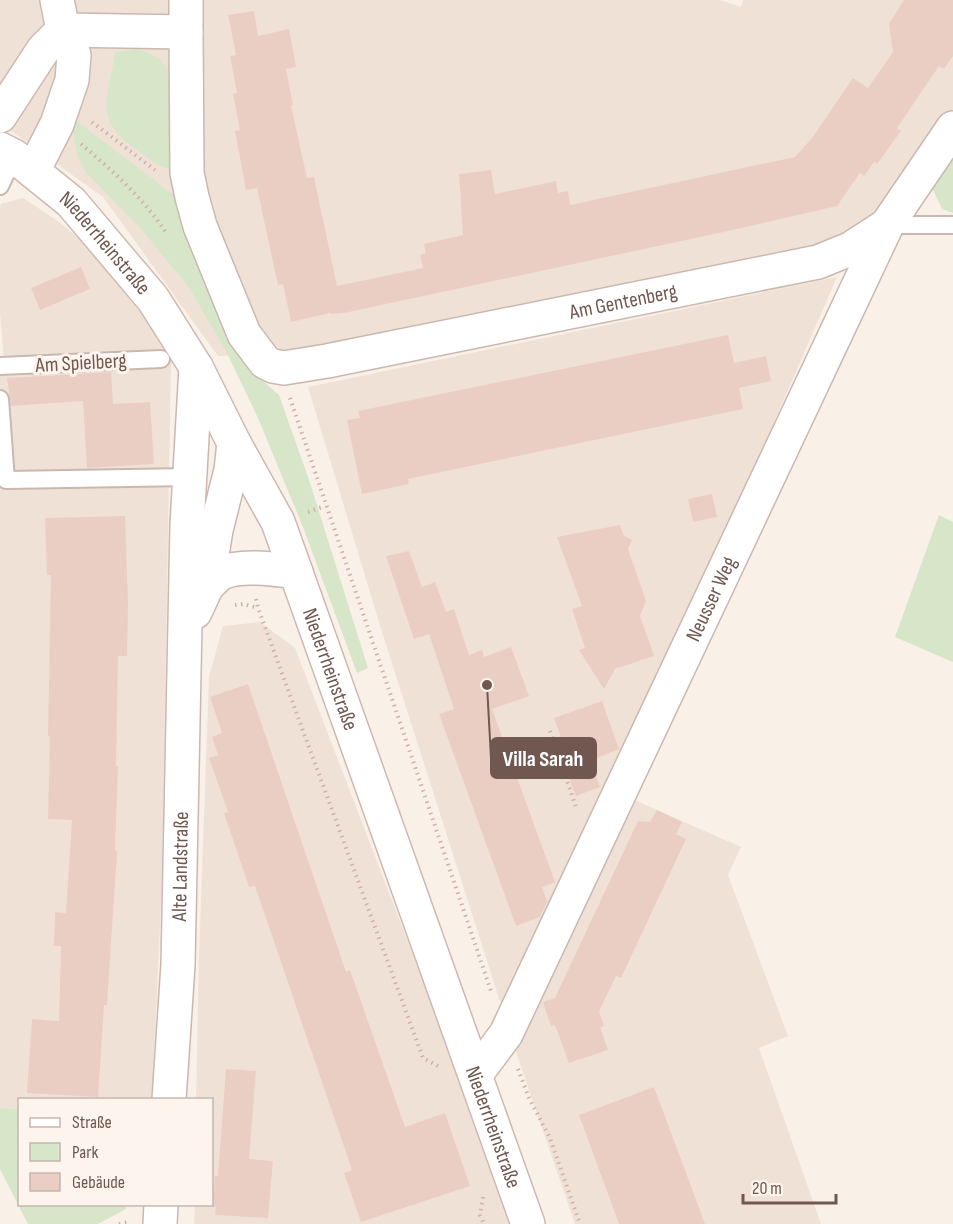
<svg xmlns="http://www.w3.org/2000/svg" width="953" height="1224" font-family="'Sofia Sans Condensed',sans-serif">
	<rect width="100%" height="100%" fill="#f9f0e7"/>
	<!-- residential -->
	<g fill="#f0e1d7">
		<path d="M0,0h720l21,7 2,-7h210v109l-60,87 -27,29 -48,24 -496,103 -104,4 -115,-159 -103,-74z"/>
		<path d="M23,198l35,23 36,30 44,52 20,31 6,16 -160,11 -4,-49v-105l1,-3z"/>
		<path d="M837,277l-223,514 127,56 -13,28 60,161 -29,12 62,176h-246l-57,-166 -136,-426 -74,-245z"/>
		<path d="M171,359l-9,522 -10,218 -132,1 -1,9 -19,-1v-738z"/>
		<path d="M260,622l35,26 156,406 60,170h-317l1,-19 17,-1v-104l-16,-1 3,-143 10,-279 14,-51z"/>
	</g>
	<!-- green -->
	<g fill="#d7e5c8">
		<path d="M138,49l21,9 13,17 4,90 -6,4c-13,-2 -22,-11 -32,-18 -46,-34 -30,-49 -23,-99z"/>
		<path d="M75,120l82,62 17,14 9,12 31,83 11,46 24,32 30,26 31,88 58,185 -11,5 -54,-146 -45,-109 -32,-67 -38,-65 -49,-59 -52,-53 -9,-16 -5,-26z"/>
		<path d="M953,153v60l-11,-4 -13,-28z"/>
		<path d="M939,515l14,7v140l-58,-25z"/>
		<path d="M0,1108l19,1 1,95 106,1v4l-28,15h-70l-28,-55z"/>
	</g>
	<!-- building -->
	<g fill="#ebcec3">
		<path d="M904,0h49v56l-9,13 -5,-3 -42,62 4,3 -24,33 -3,-2 -10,14 -4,-3 -23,33 -104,24 -389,83 -13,1 -1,-1 -39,9 -8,-38 -5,1 -21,-97 -11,2 -4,-22 -7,-37 5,-1 -7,-36 4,-1 -7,-37 6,-1 -8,-40 26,-4 4,25 31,-7 7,38 -10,2 7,36 -2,1 16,72 7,-1 23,109 86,-18 -3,-13 6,-2 -2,-9 39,-9 -4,-61 32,-4 4,24 61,-13 2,12 10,-2 2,14 225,-48 17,-19 41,-60 15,10 25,-36 -4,-28z"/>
		<path d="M81,267l9,22 -50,21 -9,-22z"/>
		<path d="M728,335l6,28 32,-7 5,25 -32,7 4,21 -335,70 1,5 -47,10 -15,-74 13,-2 -2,-7z"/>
		<path d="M111,372l2,32 37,-2 4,62 -67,4 -4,-67 -72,5 -4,-28z"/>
		<path d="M712,494l5,23 -24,5 -5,-23z"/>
		<path d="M125,516l3,88 -1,52h-9l-2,110h2l-3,85h2l-10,154h-3l-6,92 -71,-4 5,-74 27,2 2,-75h-7l1,-34 11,1 6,-93 -24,-1 2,-83h-2l3,-161h-4l-2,-57z"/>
		<path d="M620,525l4,11 8,4 -4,9 18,52 -6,15 14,40 -39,13 -11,20 -25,-39 6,-2 -13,-39 10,-3 -25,-69z"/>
		<path d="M409,551l13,36 13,-5 11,30 8,-3 15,46 13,-5 2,7 27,-10 18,49 -37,13 63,173 -13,5 5,15 -7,15 -24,9 -77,-212 15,-5 -25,-75 -15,5 -28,-83z"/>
		<path d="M248,684l98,288 4,-2 55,157 40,-14 25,73 -109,36 -17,-49 8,-3 -97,-284 -6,1 -25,-74 4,-1 -19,-54 9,-3 -6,-18 10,-4 -12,-36z"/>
		<path d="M602,701l17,48 -29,12 10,26 -24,9 -10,-26 6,-3 -18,-49z"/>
		<path d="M657,810l25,12 -6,12 10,5 -65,139 -5,-2 -17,35 5,15 -4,1 8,23 -39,13 -14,-38 -4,1 -8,-24 12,-4 83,-177 12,1z"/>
		<path d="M226,1069l30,2 -7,88 24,2 -5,57 -53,-3 1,-8h-3l2,-31h3z"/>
		<path d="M654,1087l41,110 10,27h-86l-40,-109z"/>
	</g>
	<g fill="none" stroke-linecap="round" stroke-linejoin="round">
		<defs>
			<g id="lane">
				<path d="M0,186l14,-30"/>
				<path d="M887,225h66"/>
				<path d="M0,366l161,-7"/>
				<path d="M0,399l6,81 184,-3"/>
			</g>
			<g id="street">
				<path d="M186,0v32"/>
				<path id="s1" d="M63,30l123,2 1,141 5,24 8,29 44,108 21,28 8,4 11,2 43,-7 491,-99 32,-13 37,-24"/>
				<path d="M207,586c5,-4 10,-11 15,-13 18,-9 54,-4 74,-1"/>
				<path d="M195,612l12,-26 9,-56 15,-60 3,-27"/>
				<path id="s2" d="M476,1074l30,-40 381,-809 66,-97"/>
				<path id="s3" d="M169,1100l9,-135 9,-440 9,-158"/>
				<path d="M160,1224l1,-20"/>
			</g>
			<g id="secondary">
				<path d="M0,116l43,-66 20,-20"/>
				<path id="s4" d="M0,149l14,7 57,46 82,97 43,68 38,76 44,79 250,702"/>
				<path d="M33,171l24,-47 15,-44 2,-25 -11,-25 -6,-30"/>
			</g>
		</defs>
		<!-- lane casing -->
		<use href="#lane" stroke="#cab8af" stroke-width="20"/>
		<!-- street casing -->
		<use href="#street" stroke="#cab8af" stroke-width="36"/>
		<!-- secondary casing -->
		<use href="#secondary" stroke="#ceb9b0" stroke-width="36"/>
		<!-- path -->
		<g stroke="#d0b1a6" stroke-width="4" stroke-dasharray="1.5 4.5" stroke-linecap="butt">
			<path d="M92,122l63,48"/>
			<path d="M81,144c32,27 63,55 86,90"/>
			<path d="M290,398l201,593"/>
			<path d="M308,512l17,-6"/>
			<path d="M256,599l2,9 165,450 15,8"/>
			<path d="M235,605l9,-1 14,4"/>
			<path d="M550,731l26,76"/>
			<path d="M518,1069l11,29 21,40 30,86"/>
			<path d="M483,1197l-3,18 4,9"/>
			<path d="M119,1224l10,-2"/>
		</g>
		<!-- lane -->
		<use href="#lane" stroke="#fff" stroke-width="16"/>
		<!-- street -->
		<use href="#street" stroke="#fff" stroke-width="33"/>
		<!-- secondary -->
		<use href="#secondary" stroke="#fff" stroke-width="33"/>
	</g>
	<g text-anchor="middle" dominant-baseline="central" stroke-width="6" stroke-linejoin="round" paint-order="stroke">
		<!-- street labels -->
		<g font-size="21" fill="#70574f" stroke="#fdf5ed">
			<text stroke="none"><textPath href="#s4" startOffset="142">Niederrheinstraße</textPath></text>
			<text stroke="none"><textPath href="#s1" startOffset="836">Am Gentenberg</textPath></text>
			<text transform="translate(81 363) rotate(-3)">Am Spielberg</text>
			<text stroke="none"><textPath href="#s2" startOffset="531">Neusser Weg</textPath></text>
			<text stroke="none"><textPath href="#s4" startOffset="628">Niederrheinstraße</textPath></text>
			<text stroke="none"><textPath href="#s3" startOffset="234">Alte Landstraße</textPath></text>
			<text stroke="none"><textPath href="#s4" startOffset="1114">Niederrheinstraße</textPath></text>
		</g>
	</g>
	<!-- callouts -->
	<path fill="none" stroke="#70574f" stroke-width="2" d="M487 685L491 758"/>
	<circle fill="#70574f" stroke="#fdf5ed" stroke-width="2" cx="487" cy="685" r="6"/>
	<rect fill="#70574f" stroke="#70574f" stroke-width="2" x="491" y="738" width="105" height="40" rx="6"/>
	<g font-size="22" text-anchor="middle" font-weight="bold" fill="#fff">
		<text x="543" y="766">Villa Sarah</text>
	</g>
	<!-- legend -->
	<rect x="18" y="1098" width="195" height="108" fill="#fdf5ed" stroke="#c5b6ae" stroke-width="1.5"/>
	<rect x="30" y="1118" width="30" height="9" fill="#ffffff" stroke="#c5b6ae" stroke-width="1.5"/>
	<text x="72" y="1128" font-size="18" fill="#70574f">Straße</text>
	<rect x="30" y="1143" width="30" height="18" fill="#d7e5c8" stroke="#c5b6ae" stroke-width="1.5"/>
	<text x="72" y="1158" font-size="18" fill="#70574f">Park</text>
	<rect x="30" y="1173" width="30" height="18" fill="#ebcec3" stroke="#c5b6ae" stroke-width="1.5"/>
	<text x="72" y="1188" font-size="18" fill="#70574f">Gebäude</text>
	<!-- scale -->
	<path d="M743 1194v9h93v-9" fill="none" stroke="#70574f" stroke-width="3"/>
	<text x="752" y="1194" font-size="18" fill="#70574f" stroke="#fdf5ed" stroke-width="4.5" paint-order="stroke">20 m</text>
</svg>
